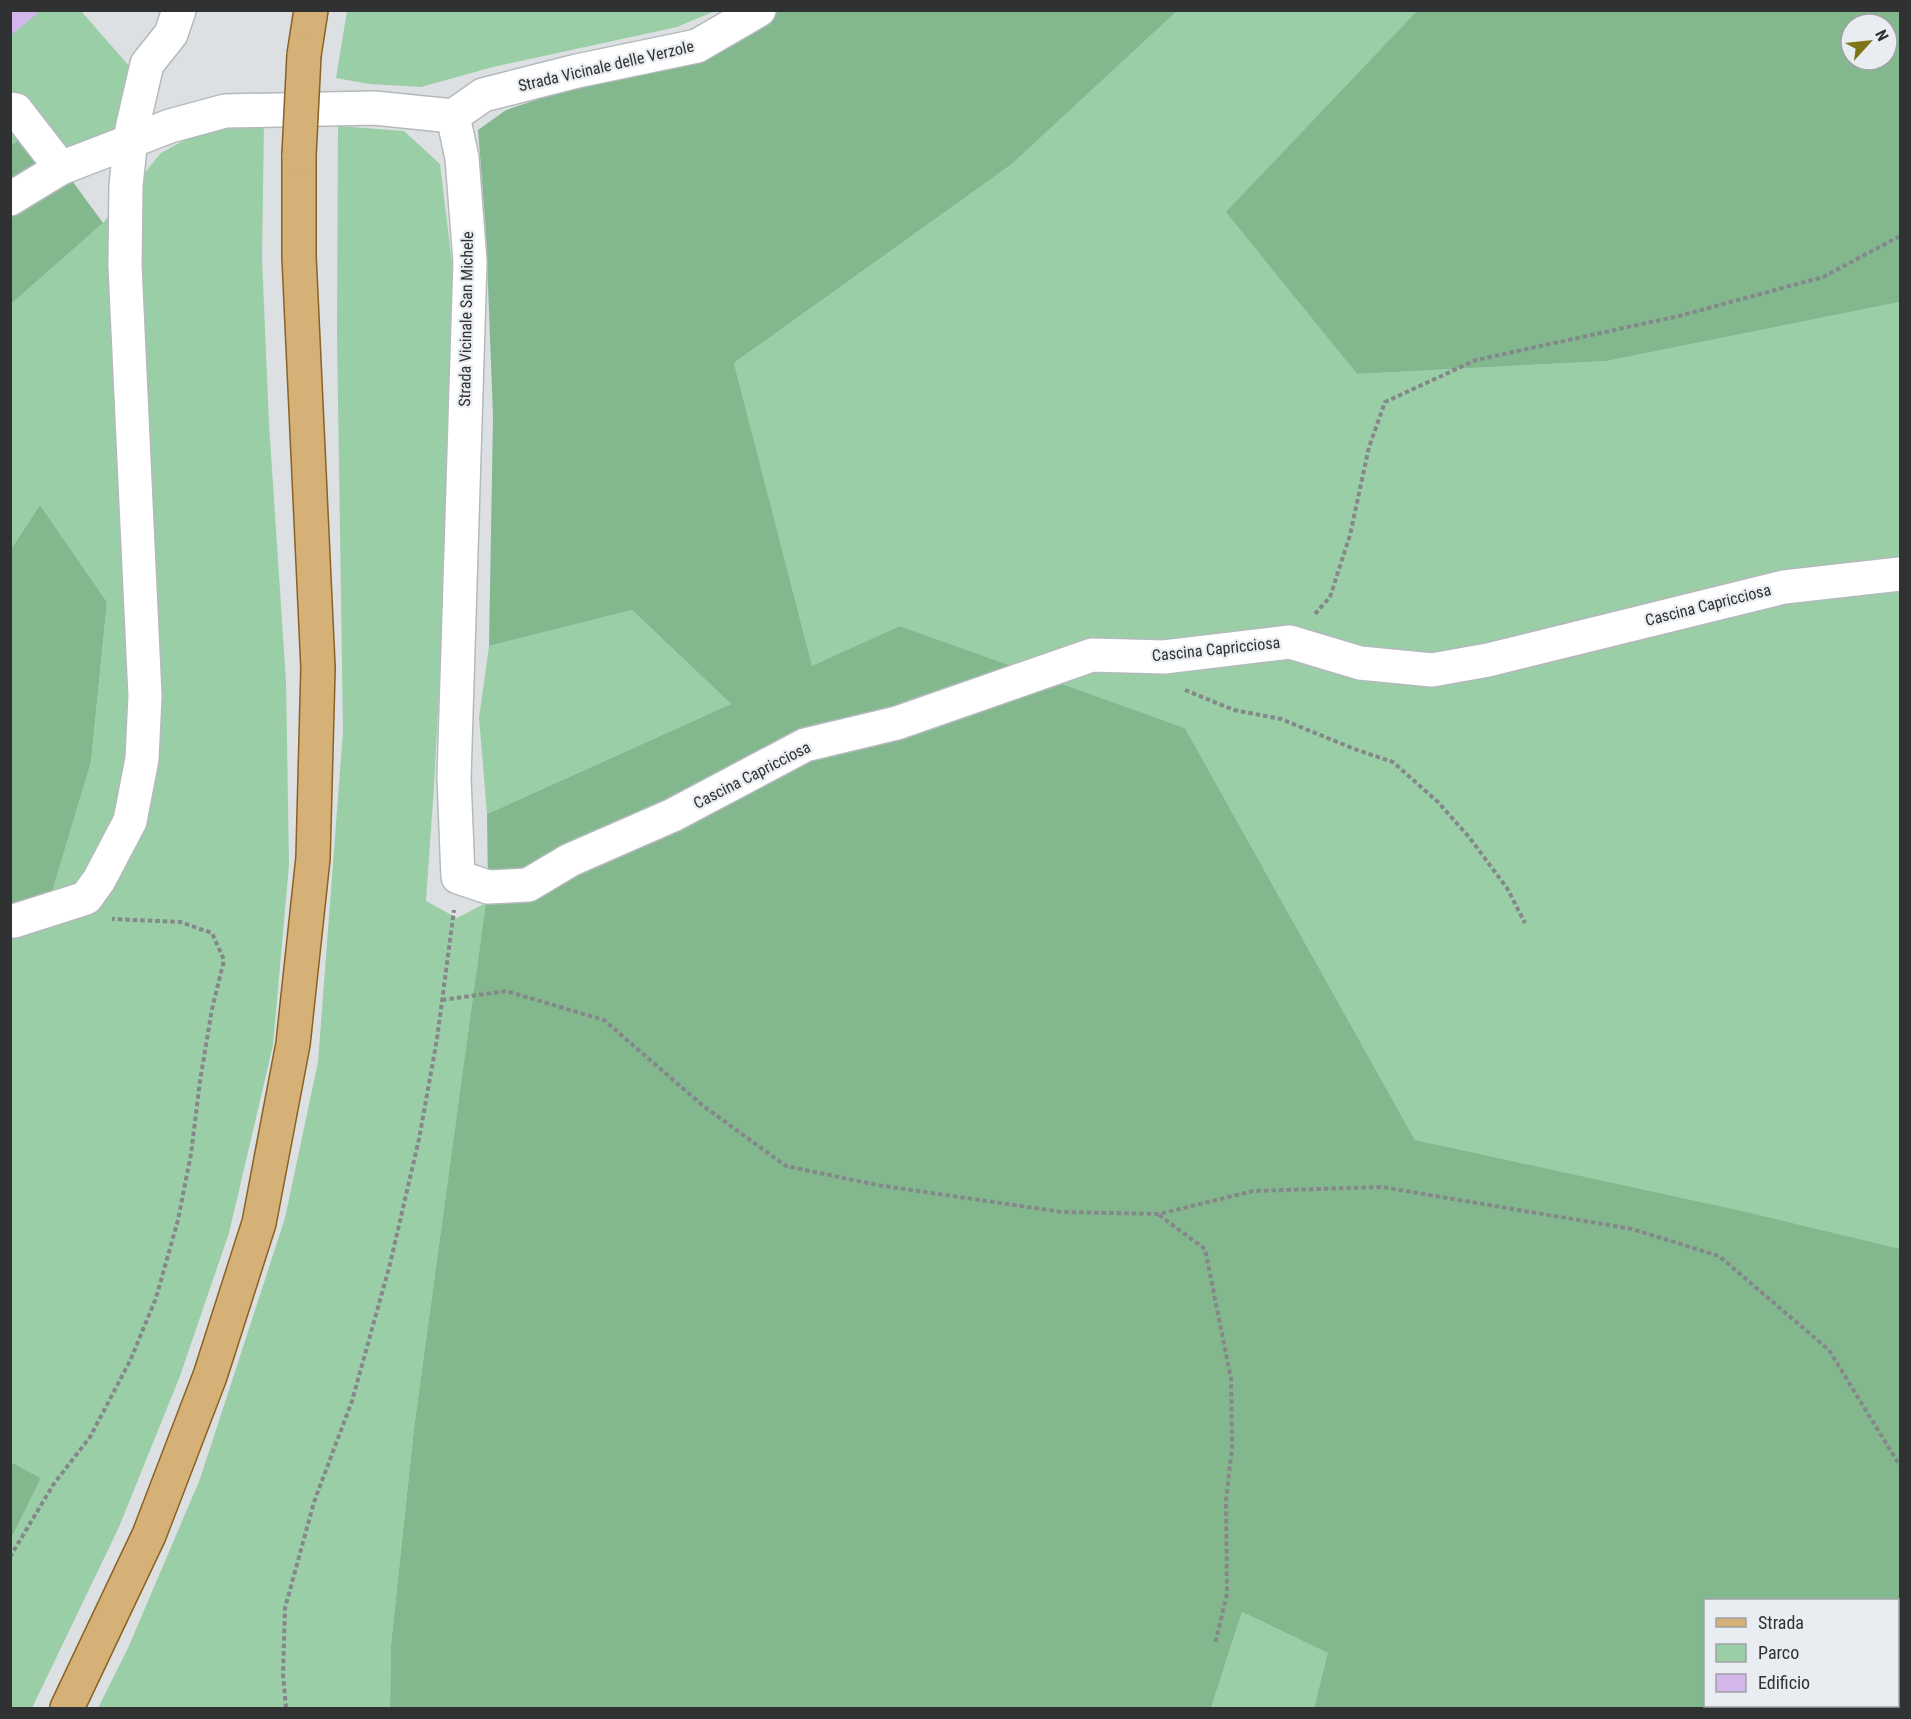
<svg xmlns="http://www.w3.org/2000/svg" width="1911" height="1719" font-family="'Roboto Condensed',sans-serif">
	<rect width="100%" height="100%" fill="#dce0e3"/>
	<!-- green -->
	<g fill="#9acea6">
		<path d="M11,11h70l62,71 -11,47 -76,31 -45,-13z"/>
		<path d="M347,11h368l-38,16 -184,40 -72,20 -52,-3 -33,-6z"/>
		<path d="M1177,11h241l-191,201 130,162 250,-13 293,-59v949l-485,-111 -230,-412 -285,-102 -88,41 -78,-304 278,-199z"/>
		<path d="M264,123l-2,135 7,166 17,257 3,184 -16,180 -44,188 -49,143 -61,151 -87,181h-22l1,-169 30,-61 -30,-16v-540l34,-8 46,-152 16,-160 -67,-97 -29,44v-245l92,-81 58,-70 38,-21z"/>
		<path d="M338,126l66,5 36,33 12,99 2,144 -20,379 -8,115 31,17 29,-15 -72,525 -23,216 -1,64h-292l30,-60 72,-169 85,-261 33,-156 25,-331 -6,-397z"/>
		<path d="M632,610l99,94 -244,110 -8,-96 10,-72z"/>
		<path d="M1242,1612l87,41 -15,55h-103z"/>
	</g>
	<!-- forest -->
	<g fill="#83b88f" fill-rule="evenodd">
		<path d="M1418,10l482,1v291l-293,59 -250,13 -131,-162zM1851,24h36v36h-36z"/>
		<path d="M772,11h405l-165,153 -278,199 78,303 88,-40 285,102 230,412 331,72 154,37v459h-586l14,-55 -86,-41 -31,96h-821l1,-64 23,-216 74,-541 -1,-73 244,-110 -99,-94 -143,36 4,-229 -7,-184 -8,-103 28,-20 90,-30zM1706,1600h192v106h-192z"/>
		<path d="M24,136l24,12 55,75 -92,81 -1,-157z"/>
		<path d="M40,505l67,97 -16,160 -46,153 -34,7v-373z"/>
		<path d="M11,1462l30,16 -30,61z"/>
	</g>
	<!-- building -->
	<path fill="#d3b6ec" d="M10,10h26l2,3 -28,23z"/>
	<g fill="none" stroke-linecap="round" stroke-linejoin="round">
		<defs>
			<g id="street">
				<path d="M10,109l6,1 45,58"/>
				<path d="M453,116l30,-21 94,-24 120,-25 62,-36"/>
				<path d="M10,199l51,-31 109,-42 55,-15 149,-3 79,8 9,42 8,103 -16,517 4,99 30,10 40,-2 42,-25 103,-45 132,-70 92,-22 195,-68 72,2 126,-15 70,21 72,7 56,-10 296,-73 116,-13"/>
				<path d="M10,921h4l72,-23 13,-18 31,-59 12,-62 3,-63 -20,-430 1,-81 6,-56 15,-65 24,-30 8,-24"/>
			</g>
			<g id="primary">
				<path d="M304,55l7,-45"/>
				<path d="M67,1708l82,-173 61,-159 49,-153 34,-179 20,-186 5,-190 -19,-412v-101"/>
			</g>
		</defs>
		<!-- street casing -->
		<use href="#street" stroke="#b4b9bc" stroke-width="36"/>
		<!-- primary casing -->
		<use href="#primary" stroke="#896224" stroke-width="36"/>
		<!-- path -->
		<g stroke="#85888a" stroke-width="4" stroke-dasharray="4.5 3" stroke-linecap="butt">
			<path d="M1315,614l15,-17 20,-62 19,-88 16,-45 91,-42 203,-44 144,-39 77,-41"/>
			<path d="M1185,690l49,20 47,9 76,31 36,12 45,40 31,35 38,51 18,35"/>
			<path d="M442,1000l64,-9 98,29 98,85 84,61 91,19 185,27 97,2 94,-23 129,-4 250,42 87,27 110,94 71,116"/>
			<path d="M1159,1215l46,34 26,130 1,69 -6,53 1,93 -12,50"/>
			<path d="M10,1557l43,-72 37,-48 40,-76 26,-63 22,-78 13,-66 9,-73 12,-72 12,-49 -12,-27 -32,-11 -68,-3"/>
			<path d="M286,1708l-3,-34 2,-66 29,-106 38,-101 38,-137 29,-125 18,-100 17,-129"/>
		</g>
		<!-- street -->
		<use href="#street" stroke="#fff" stroke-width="33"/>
		<!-- primary -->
		<use href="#primary" stroke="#d5b177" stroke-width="33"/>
		<defs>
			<path id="primary-bridge" d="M299,155l5,-100"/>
		</defs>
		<!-- primary-bridge casing -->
		<use href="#primary-bridge" stroke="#896224" stroke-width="36" stroke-linecap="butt"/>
		<!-- primary-bridge -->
		<use href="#primary-bridge" stroke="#d5b177" stroke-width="33"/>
	</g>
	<g text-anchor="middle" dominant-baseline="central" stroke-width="4.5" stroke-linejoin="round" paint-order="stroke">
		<!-- street labels -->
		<g font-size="16" fill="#2f3132" stroke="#e9edf1">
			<text transform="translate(606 66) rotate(-13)">Strada Vicinale delle Verzole</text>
			<text transform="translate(466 319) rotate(-89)">Strada Vicinale San Michele</text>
			<text transform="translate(1708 605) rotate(-14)">Cascina Capricciosa</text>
			<text transform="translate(1216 649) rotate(-6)">Cascina Capricciosa</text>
			<text transform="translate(752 775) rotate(-27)">Cascina Capricciosa</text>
		</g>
	</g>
	<!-- border -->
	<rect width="1911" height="1719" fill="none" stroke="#2f3132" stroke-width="24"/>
	<!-- legend -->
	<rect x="1704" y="1599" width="195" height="108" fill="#e9edf1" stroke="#9fa2a5" stroke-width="1.5"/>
	<rect x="1716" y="1618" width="30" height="9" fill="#d5b177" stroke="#9fa2a5" stroke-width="1.5"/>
	<text x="1758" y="1629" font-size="18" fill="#2f3132">Strada</text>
	<rect x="1716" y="1644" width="30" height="18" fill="#9acea6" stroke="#9fa2a5" stroke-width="1.5"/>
	<text x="1758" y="1659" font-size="18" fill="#2f3132">Parco</text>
	<rect x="1716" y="1674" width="30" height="18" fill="#d3b6ec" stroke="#9fa2a5" stroke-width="1.5"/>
	<text x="1758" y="1689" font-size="18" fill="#2f3132">Edificio</text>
	<!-- north arrow -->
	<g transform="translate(1869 42) rotate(63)"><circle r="28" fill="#e9edf1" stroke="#9fa2a5" stroke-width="1.5"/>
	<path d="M0-4.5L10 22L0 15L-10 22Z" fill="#7e7518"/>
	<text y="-9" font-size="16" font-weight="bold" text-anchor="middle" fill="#2f3132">N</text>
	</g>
</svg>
